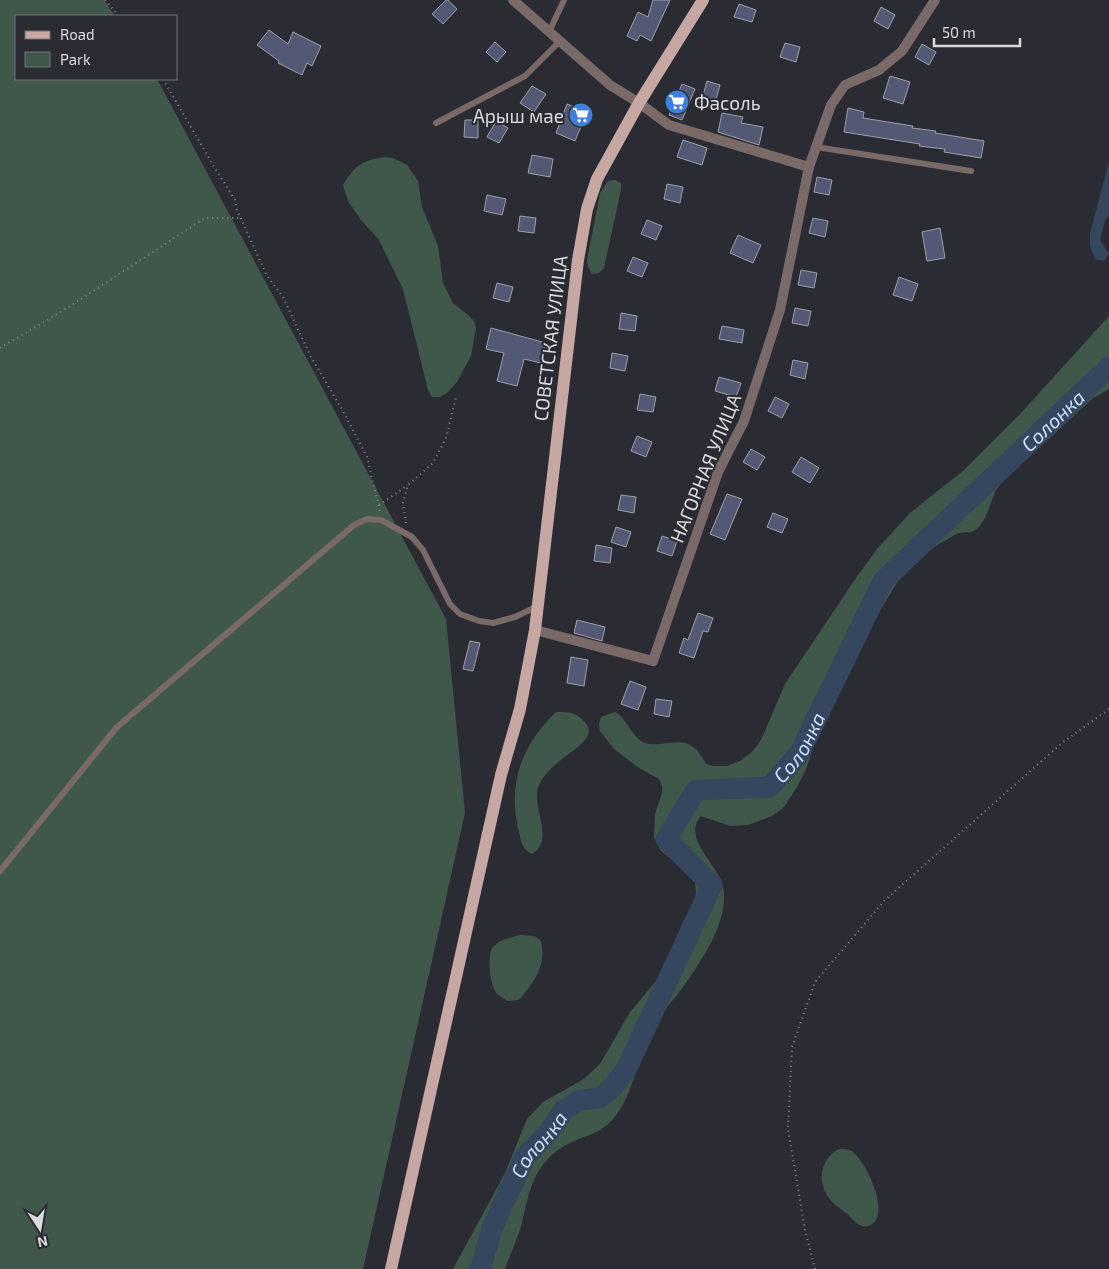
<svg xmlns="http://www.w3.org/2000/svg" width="1109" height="1269" font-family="'Exo 2',sans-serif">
	<rect width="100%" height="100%" fill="#2b2c33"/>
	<!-- green -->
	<g fill="#40584a">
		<path d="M0,0h104l11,16h-99v63h141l289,540 19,194 -102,456h-363z"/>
		<path d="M385,157l8,1 14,7 11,16 4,26 16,39 5,37 10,20 16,13 5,5 2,7 -5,28 -14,26 -10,11 -7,4h-8l-4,-7 -25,-101 -24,-49 -18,-20 -13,-19 -5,-16c13,-21 19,-24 42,-28z"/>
		<path d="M615,180l6,3v7l-17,78 -5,5 -7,1 -4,-7 -1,-7 13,-67 8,-12z"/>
		<path d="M1109,316v73l-16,9 -90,83 -7,9 -11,28 -6,9 -7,5 -14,1 -34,20 -26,28 -17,28 -21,27 -13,24 -31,76 -9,31 -10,20 -13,20 -12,9 -24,9 -18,1 -29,-10c-19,20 14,47 21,67 6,19 -2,41 -10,58 -10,19 -22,37 -35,54 -5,7 -13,13 -16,21 -9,17 -19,37 -25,56 -5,15 -12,35 -23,47 -13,16 -32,17 -49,27 -30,18 -35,45 -42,77 -4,15 -12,31 -17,46h-52l52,-96 22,-54 16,-17 41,-23 16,-15 30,-52 33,-39 31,-56 3,-14 -2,-23 -4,-6 -30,-23 -7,-14 1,-23 7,-21v-7l-3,-7 -20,-11 -25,-19 -14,-18 -1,-7 2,-7 14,-5c13,7 16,25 30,31 5,2 10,1 16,1 24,-4 33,-3 45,20l7,2h14l13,-5 12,-9 9,-12 24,-56 73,-109 19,-26 33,-36 54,-43 58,-58z"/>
		<path d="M556,712c13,0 19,0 28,9 16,16 -13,30 -23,39 -7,5 -17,15 -21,23 -12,21 17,56 -8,71 -11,-5 -11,-15 -14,-26 -10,-46 4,-83 38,-116z"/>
		<path d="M519,935l16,1 6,5c6,24 -7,41 -22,59l-12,1c-4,-3 -10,-6 -12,-10 -5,-9 -9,-38 -1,-45 7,-7 17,-8 25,-11z"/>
		<path d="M839,1149c5,0 10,0 14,3 13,10 41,67 15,74 -8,3 -16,-8 -22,-13 -5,-4 -13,-9 -17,-15 -12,-17 -9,-39 10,-49z"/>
	</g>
	<!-- water -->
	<path fill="#36465e" d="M1109,162v54l-4,4 -5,20 9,14 -5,7 -9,-2 -5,-13v-13z"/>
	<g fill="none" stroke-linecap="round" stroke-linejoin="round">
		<!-- river -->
		<path stroke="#36465e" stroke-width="21" id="s1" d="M480,1269l12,-41 33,-71 24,-25 15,-22 16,-10 20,-2 14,-12 13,-18 85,-183 -46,-46 30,-49 74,-3 29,-33 84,-173 226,-214"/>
	</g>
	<!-- building -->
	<g fill="#535874" stroke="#9ea0a8">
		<path d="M446,0h2l9,9 -14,15 -11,-10z"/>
		<path d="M653,0h17l-19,41 -11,-6 -3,6 -10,-5 11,-24 10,5z"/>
		<path d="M739,4l17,6 -4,12 -18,-5z"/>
		<path d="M881,7l14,8 -7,14 -14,-8z"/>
		<path d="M269,30l19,14 5,-12 28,14 -9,20 -5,-3 -5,12 -24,-12 1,-2 -22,-16z"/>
		<path d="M495,42l11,10 -9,10 -11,-10z"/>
		<path d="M785,43l15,4 -4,15 -16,-5z"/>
		<path d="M922,44l14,8 -7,13 -14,-8z"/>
		<path d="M890,76l20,6 -7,22 -20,-6z"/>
		<path d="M707,81l13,4 -5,18 -13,-4z"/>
		<path d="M682,84l13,5 -13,31 -13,-5z"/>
		<path d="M532,86l14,8 -12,18 -14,-9z"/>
		<path d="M567,104l20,8 -12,29 -19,-8z"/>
		<path d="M848,108l16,4 -1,6 50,8 -1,2 24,3 -1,2 49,8 -3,17 -37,-6 1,-3 -26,-3 1,-2 -76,-12z"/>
		<path d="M722,113l21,4 -2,6 22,4 -4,18 -41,-13z"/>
		<path d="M465,120h13v18l-14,-1z"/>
		<path d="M496,121l12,7 -9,15 -12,-6z"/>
		<path d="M683,140l24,8 -5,17 -25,-8z"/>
		<path d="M532,155l21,4 -3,18 -22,-4z"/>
		<path d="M817,177l15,3 -3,15 -15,-3z"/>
		<path d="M667,184l16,3 -3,16 -16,-4z"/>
		<path d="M487,195l19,4 -4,16 -18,-4z"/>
		<path d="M520,216l16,2 -2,15 -16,-2z"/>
		<path d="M813,218l15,3 -3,16 -16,-4z"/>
		<path d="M647,220l15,6 -6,14 -15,-6z"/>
		<path d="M940,228l5,30 -18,3 -5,-29z"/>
		<path d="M738,235l23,10 -8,18 -23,-10z"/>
		<path d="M633,257l15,6 -6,14 -15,-6z"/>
		<path d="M801,270l16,3 -3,15 -16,-3z"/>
		<path d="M899,277l19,7 -6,17 -19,-6z"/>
		<path d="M497,283l16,4 -4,15 -16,-4z"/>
		<path d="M795,308l16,3 -3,15 -16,-3z"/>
		<path d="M621,313l16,3 -2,15 -16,-2z"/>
		<path d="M722,326l22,4 -2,13 -23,-4z"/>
		<path d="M491,328l55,15 -5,20 -17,-4 -7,27 -20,-5 7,-28 -18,-4z"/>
		<path d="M612,353l16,3 -3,15 -15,-3z"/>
		<path d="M793,360l15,3 -3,16 -15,-4z"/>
		<path d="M719,377l22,6 -5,14 -21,-6z"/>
		<path d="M640,394l16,3 -3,15 -16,-2z"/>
		<path d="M775,397l14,7 -7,14 -14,-7z"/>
		<path d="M637,436l15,6 -6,15 -15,-6z"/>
		<path d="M751,449l14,8 -8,13 -14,-8z"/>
		<path d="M801,457l18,11 -9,15 -18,-11z"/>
		<path d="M727,494l15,5 -17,41 -15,-6z"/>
		<path d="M621,495l15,2 -2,16 -16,-3z"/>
		<path d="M773,513l15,6 -6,14 -15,-6z"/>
		<path d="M616,527l15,5 -5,15 -15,-5z"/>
		<path d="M662,536l15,5 -5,15 -15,-5z"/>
		<path d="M596,545l16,3 -2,15 -16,-2z"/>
		<path d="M698,613l15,5 -5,14 -5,-1 -9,27 -15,-5 5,-15 4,2z"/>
		<path d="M577,620l28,7 -3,14 -28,-8z"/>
		<path d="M470,641l10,2 -7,28 -10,-2z"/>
		<path d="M571,657l17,3 -4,26 -17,-3z"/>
		<path d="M630,681l16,6 -8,23 -17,-6z"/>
		<path d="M656,699l16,2 -3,16 -15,-3z"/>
	</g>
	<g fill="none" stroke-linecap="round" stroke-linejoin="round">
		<!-- path -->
		<g stroke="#88898f" stroke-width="2" stroke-dasharray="1 4" stroke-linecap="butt">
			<path d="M105,0l14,16"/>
			<path d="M163,79l50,86 22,35 2,10 29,64 17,23 27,58 34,58 23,44 13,55"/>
			<path d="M0,348l64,-38 141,-92h35"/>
			<path d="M379,505l29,-20"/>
			<path d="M406,523l-3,-20 5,-18 25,-22 13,-25 10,-41"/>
			<path d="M815,1269l-10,-39 -17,-101 4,-82 23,-65 70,-82 177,-157 47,-34"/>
		</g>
		<!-- lane -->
		<g stroke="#7a6a67" stroke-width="6">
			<path d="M549,32l15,-32"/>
			<path d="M436,123l89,-47 35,-35"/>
			<path d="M816,147l155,24"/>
			<path d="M0,871l117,-144 237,-202 13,-6 14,1 31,17 11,13 27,54 10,10 19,7 14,2 22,-6 23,-11"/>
		</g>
		<!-- street -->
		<g stroke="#7a6a67" stroke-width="10">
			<path d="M513,0l97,85 29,18 30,22 140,42"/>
			<path d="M535,630l118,31 65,-189 26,-51 36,-111 29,-143 22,-62 14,-20 34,-15 23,-19 33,-51"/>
		</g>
		<!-- primary -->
		<path stroke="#c7a7a1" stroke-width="12" d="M391,1269l110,-494 19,-66 15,-79 43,-370 9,-51 10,-30 42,-76 64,-103"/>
	</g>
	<!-- icons -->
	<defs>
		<symbol id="supermarket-disc" viewBox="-11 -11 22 22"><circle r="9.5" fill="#3f7fe0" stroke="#2b2c33"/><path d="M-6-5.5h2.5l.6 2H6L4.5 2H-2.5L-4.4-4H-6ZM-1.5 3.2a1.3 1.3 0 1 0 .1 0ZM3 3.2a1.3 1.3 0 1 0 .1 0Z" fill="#fff"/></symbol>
	</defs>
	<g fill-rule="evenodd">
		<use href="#supermarket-disc" x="663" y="88" width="28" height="28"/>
		<use href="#supermarket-disc" x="567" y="101" width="28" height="28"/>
	</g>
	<g text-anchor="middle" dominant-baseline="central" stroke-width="4" stroke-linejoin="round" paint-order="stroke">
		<!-- poi labels -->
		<g font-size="19" fill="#dadbdf" stroke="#2b2c33" text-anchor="start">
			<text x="694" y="102">Фасоль</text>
			<text x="564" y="115" text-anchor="end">Арыш мае</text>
		</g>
		<!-- street labels -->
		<g font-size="19" fill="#dadbdf" stroke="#2b2c33">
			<text transform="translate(550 338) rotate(-83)">СОВЕТСКАЯ УЛИЦА</text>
			<text transform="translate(705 468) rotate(-68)">НАГОРНАЯ УЛИЦА</text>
		</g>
		<!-- water labels -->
		<g font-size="20" font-style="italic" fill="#cbdffc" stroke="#2b2c33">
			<text stroke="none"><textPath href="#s1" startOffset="1130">Солонка</textPath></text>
			<text stroke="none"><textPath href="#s1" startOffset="710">Солонка</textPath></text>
			<text stroke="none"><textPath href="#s1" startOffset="139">Солонка</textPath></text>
		</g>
	</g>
	<!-- legend -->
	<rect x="15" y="15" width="162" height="65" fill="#2b2c33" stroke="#717278"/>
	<rect x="25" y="31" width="25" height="8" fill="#c7a7a1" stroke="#717278"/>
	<text x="60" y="40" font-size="15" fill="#dadbdf">Road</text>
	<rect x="25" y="52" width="25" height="15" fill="#40584a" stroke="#717278"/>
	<text x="60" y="65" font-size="15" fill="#dadbdf">Park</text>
	<!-- north arrow -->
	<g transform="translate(40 1229) rotate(168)" stroke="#2b2c33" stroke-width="4" paint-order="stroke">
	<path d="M0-4L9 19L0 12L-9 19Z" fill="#dadbdf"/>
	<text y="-8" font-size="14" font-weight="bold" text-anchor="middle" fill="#dadbdf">N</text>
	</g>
	<!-- scale -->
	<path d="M934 38v8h86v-8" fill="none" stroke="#dadbdf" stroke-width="2.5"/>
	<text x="942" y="38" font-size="15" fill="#dadbdf" stroke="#2b2c33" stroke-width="4" paint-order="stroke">50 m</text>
</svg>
